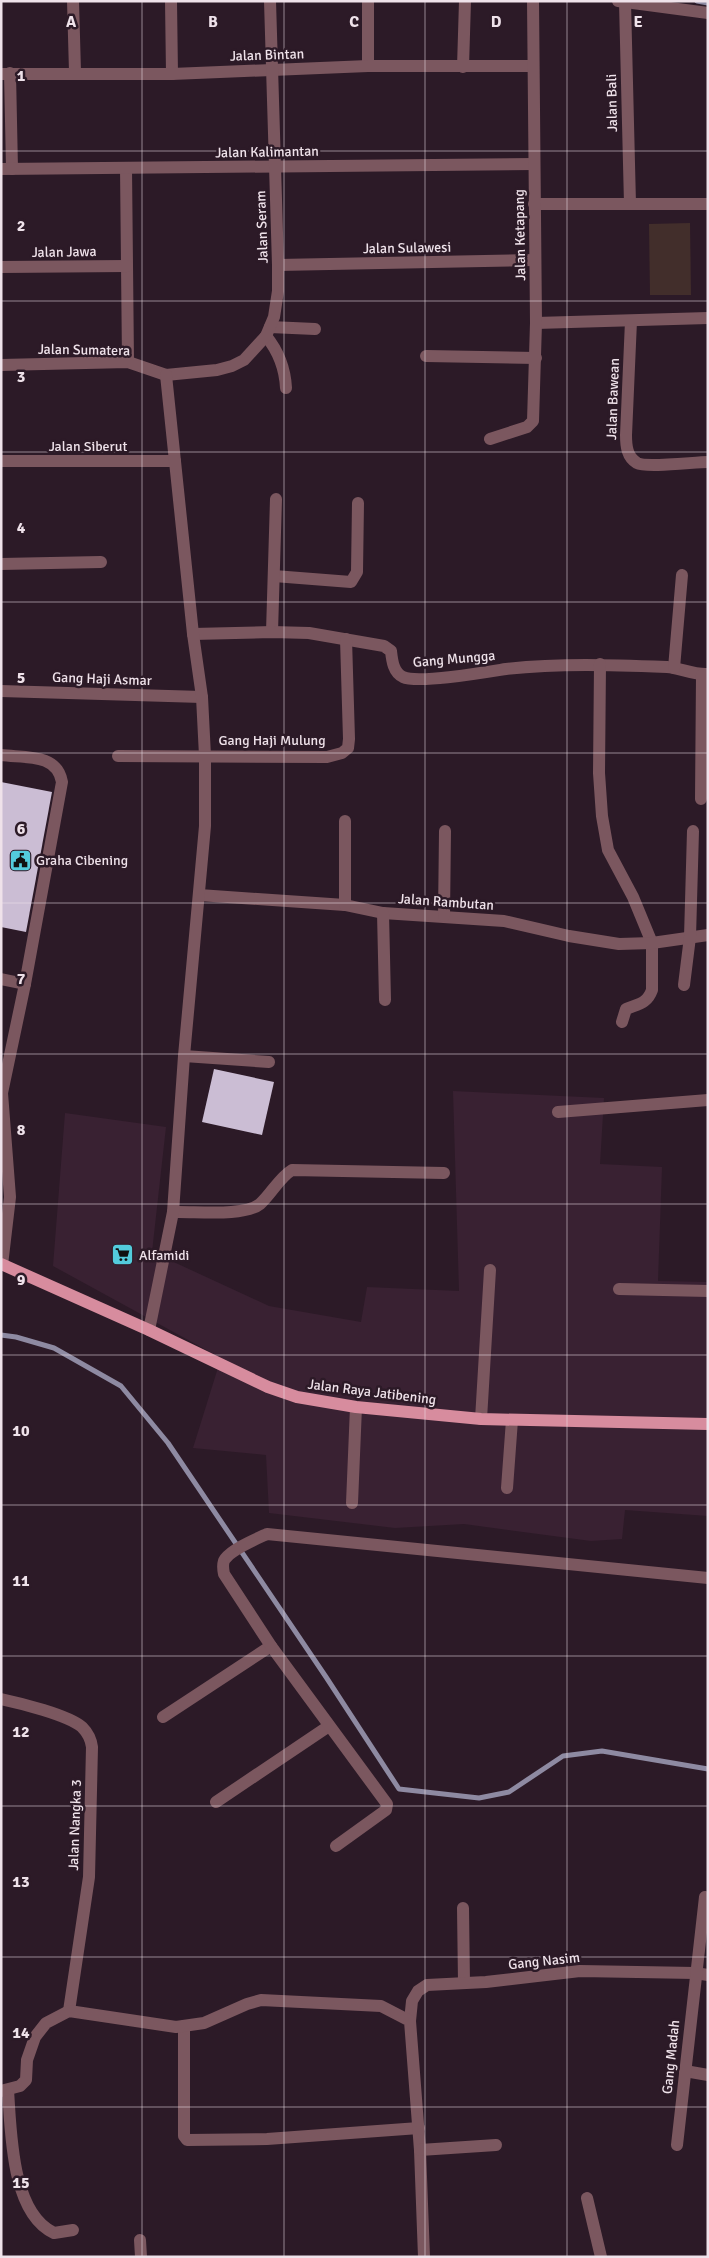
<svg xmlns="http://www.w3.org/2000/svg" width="709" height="2258" font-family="Signika,sans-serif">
	<rect width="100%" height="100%" fill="#2c1a27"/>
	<!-- built -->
	<path fill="#392132" d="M453,1091l151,7 -4,66 62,3 -4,114 50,1v234l-83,-6 -3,29 -31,2 -127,-17 -69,4 -126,-15 -3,-58 -73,-7 28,-90 -168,-92 12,-153 101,14 -14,125 117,54 92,16 6,-35 92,4z"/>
	<!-- green -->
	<path fill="#422e2b" d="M690,223l1,72h-41l-1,-71z"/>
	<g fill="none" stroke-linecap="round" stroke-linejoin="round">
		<!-- stream -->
		<g stroke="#8e8aa2" stroke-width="5">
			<path d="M697,1l11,2"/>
			<path d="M1,1335l15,2 38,11 67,38 47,57 158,234 73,112 80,9 30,-6 54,-36 39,-5 106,18"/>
		</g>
	</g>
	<!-- building -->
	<g fill="#cbbdd4">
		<path d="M1,782l51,10 -26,140 -25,-5z"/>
		<path d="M214,1069l60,13 -12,53 -60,-13z"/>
	</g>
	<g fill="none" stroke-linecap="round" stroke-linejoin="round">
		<!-- minor -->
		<g stroke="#7b575f" stroke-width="12">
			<path d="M73,1l2,71"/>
			<path d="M171,1l1,73"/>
			<path d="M368,1v65"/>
			<path d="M618,1l90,12"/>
			<path d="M625,2l5,202"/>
			<path d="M463,67l2,-66"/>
			<path d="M10,73l2,96"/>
			<path d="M1,74h171l196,-8h165"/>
			<path d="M126,168l2,194"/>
			<path d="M1,169l533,-5"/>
			<path d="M534,204h174"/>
			<path d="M278,265l257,-5"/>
			<path d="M1,267l126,-1"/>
			<path d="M631,321l-5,114c0,11 1,22 11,28 9,5 58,-1 71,-1"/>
			<path d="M536,323l172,-5"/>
			<path d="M270,327l45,2"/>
			<path d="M266,336c13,16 19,32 20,52"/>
			<path d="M426,356l110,2"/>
			<path d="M1,365l127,-3 38,13 51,-5 15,-4 12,-6 22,-24 8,-19 4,-26v-26l-8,-264"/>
			<path d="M490,439l37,-12 6,-6 3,-98 -3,-322"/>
			<path d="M1,461h174"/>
			<path d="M1,564l100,-2"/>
			<path d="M274,576l77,6 6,-10 1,-69"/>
			<path d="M272,632l4,-133"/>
			<path d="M193,634l79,-2 37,1 75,13 7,5c1,9 2,21 12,26 15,7 84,-5 103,-8 53,-6 107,-4 161,-2 13,1 27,8 41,7"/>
			<path d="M600,664l-1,109 3,43 6,34 25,47 19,46v47c-5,14 -14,14 -26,19l-4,13"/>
			<path d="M674,668l8,-93"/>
			<path d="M1,691l201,6"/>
			<path d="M1,755c24,3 56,-2 61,27l-37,202 -23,109 8,104 -8,68"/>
			<path d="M118,756l209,1 15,-4 6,-5 1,-9 -3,-100"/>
			<path d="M701,799l1,-124"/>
			<path d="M199,895l146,10 38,8 121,8 65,15 50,8 33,-1 56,-8"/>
			<path d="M345,905v-84"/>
			<path d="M383,913l2,87"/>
			<path d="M444,916l1,-85"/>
			<path d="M1,979l24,5"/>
			<path d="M684,985l6,-48 3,-106"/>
			<path d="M184,1056l85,6"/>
			<path d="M558,1112l150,-12"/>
			<path d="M173,1212c21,-1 71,5 87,-8 12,-11 19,-26 32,-34l152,3"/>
			<path d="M619,1289l89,2"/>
			<path d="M149,1330l24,-118 11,-156 21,-230v-70l-3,-59 -9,-63 -27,-259"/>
			<path d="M481,1419l9,-149"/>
			<path d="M507,1488l5,-68"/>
			<path d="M352,1503l4,-96"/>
			<path d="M1,1699c19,4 67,16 81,28 6,6 9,12 10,20l-3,130 -20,134"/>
			<path d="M163,1717l108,-71"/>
			<path d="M216,1802l113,-76"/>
			<path d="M336,1846l50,-36 1,-6 -116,-158 -47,-72c-1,-5 -2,-11 1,-15 7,-10 31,-20 42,-25l441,44"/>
			<path d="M463,1908l1,75"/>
			<path d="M410,2021l2,-20 6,-10 9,-6 59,-3 94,-11 115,2 13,2"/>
			<path d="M184,2026v110l3,4 80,-1 152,-11"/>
			<path d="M685,2071l23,4"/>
			<path d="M8,2090c3,41 3,123 46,143l19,-3"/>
			<path d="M1,2091l19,-5 6,-6 1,-20 8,-23 11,-14 23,-12 107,16 28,-4 43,-19 14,-4 120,6 29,15 10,129 4,107"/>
			<path d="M677,2145l28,-248"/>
			<path d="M420,2150l76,-5"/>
			<path d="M587,2198l14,59"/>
			<path d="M140,2240l1,17"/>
		</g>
		<!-- major -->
		<path stroke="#d78c9e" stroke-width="12" d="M1,1264l148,66 119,57 29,10 59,10 125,12 227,5"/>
	</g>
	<!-- grid -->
	<path fill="none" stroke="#efe2ea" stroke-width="1" stroke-opacity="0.55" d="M142,1v2256M284,1v2256M425,1v2256M567,1v2256M1,151h707M1,301h707M1,452h707M1,602h707M1,753h707M1,903h707M1,1054h707M1,1204h707M1,1355h707M1,1505h707M1,1656h707M1,1806h707M1,1957h707M1,2107h707"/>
	<!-- icons -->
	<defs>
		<symbol id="civic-square" viewBox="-11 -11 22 22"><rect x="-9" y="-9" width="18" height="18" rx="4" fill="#53cbdc" stroke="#2c1a27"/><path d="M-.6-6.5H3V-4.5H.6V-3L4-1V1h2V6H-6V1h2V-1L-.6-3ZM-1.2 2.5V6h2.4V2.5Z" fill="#111"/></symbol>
		<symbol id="supermarket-square" viewBox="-11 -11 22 22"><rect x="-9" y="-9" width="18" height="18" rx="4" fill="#53cbdc" stroke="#2c1a27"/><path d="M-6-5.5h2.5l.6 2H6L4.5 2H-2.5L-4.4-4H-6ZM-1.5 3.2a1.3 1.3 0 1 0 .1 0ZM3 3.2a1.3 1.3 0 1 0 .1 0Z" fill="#111"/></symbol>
	</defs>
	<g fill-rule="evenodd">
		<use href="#civic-square" x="8" y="848" width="25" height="25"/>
		<use href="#supermarket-square" x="110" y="1242" width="25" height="25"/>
	</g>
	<g text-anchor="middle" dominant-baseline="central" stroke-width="5" stroke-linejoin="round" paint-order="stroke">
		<!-- street labels -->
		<g font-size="14" fill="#efe2ea" stroke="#2c1a27">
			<text transform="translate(267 55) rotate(-2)">Jalan Bintan</text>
			<text transform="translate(612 103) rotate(-91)">Jalan Bali</text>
			<text transform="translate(267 152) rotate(-1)">Jalan Kalimantan</text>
			<text transform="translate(262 227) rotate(-92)">Jalan Seram</text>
			<text transform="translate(520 235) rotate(-91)">Jalan Ketapang</text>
			<text transform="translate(407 248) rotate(-1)">Jalan Sulawesi</text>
			<text transform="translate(64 252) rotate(-1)">Jalan Jawa</text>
			<text transform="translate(84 350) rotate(1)">Jalan Sumatera</text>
			<text transform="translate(613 399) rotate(-88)">Jalan Bawean</text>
			<text x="88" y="446">Jalan Siberut</text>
			<text transform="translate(454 659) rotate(-5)">Gang Mungga</text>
			<text transform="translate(102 679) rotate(2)">Gang Haji Asmar</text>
			<text x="272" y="740">Gang Haji Mulung</text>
			<text transform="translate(446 902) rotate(4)">Jalan Rambutan</text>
			<text transform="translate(372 1392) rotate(7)">Jalan Raya Jatibening</text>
			<text transform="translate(75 1825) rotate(-88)">Jalan Nangka 3</text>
			<text transform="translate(544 1961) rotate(-6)">Gang Nasim</text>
			<text transform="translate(671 2057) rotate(-84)">Gang Madah</text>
		</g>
		<!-- poi labels -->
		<g font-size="14" fill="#efe2ea" stroke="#2c1a27" text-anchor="start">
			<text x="36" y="860">Graha Cibening</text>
			<text x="139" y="1255">Alfamidi</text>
		</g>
	</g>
	<g font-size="16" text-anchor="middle" font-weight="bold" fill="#efe2ea" stroke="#2c1a27" stroke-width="5" stroke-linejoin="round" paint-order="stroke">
		<text x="71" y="27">A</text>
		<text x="213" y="27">B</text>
		<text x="354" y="27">C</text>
		<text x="496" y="27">D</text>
		<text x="638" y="27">E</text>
		<text x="21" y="81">1</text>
		<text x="21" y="231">2</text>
		<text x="21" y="382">3</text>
		<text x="21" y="533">4</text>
		<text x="21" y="683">5</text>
		<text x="21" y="834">6</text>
		<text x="21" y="984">7</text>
		<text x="21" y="1135">8</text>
		<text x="21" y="1285">9</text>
		<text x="21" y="1436">10</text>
		<text x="21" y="1586">11</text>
		<text x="21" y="1737">12</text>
		<text x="21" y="1887">13</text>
		<text x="21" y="2038">14</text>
		<text x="21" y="2188">15</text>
	</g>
	<!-- border -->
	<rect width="709" height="2258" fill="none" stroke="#efe2ea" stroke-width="5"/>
</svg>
